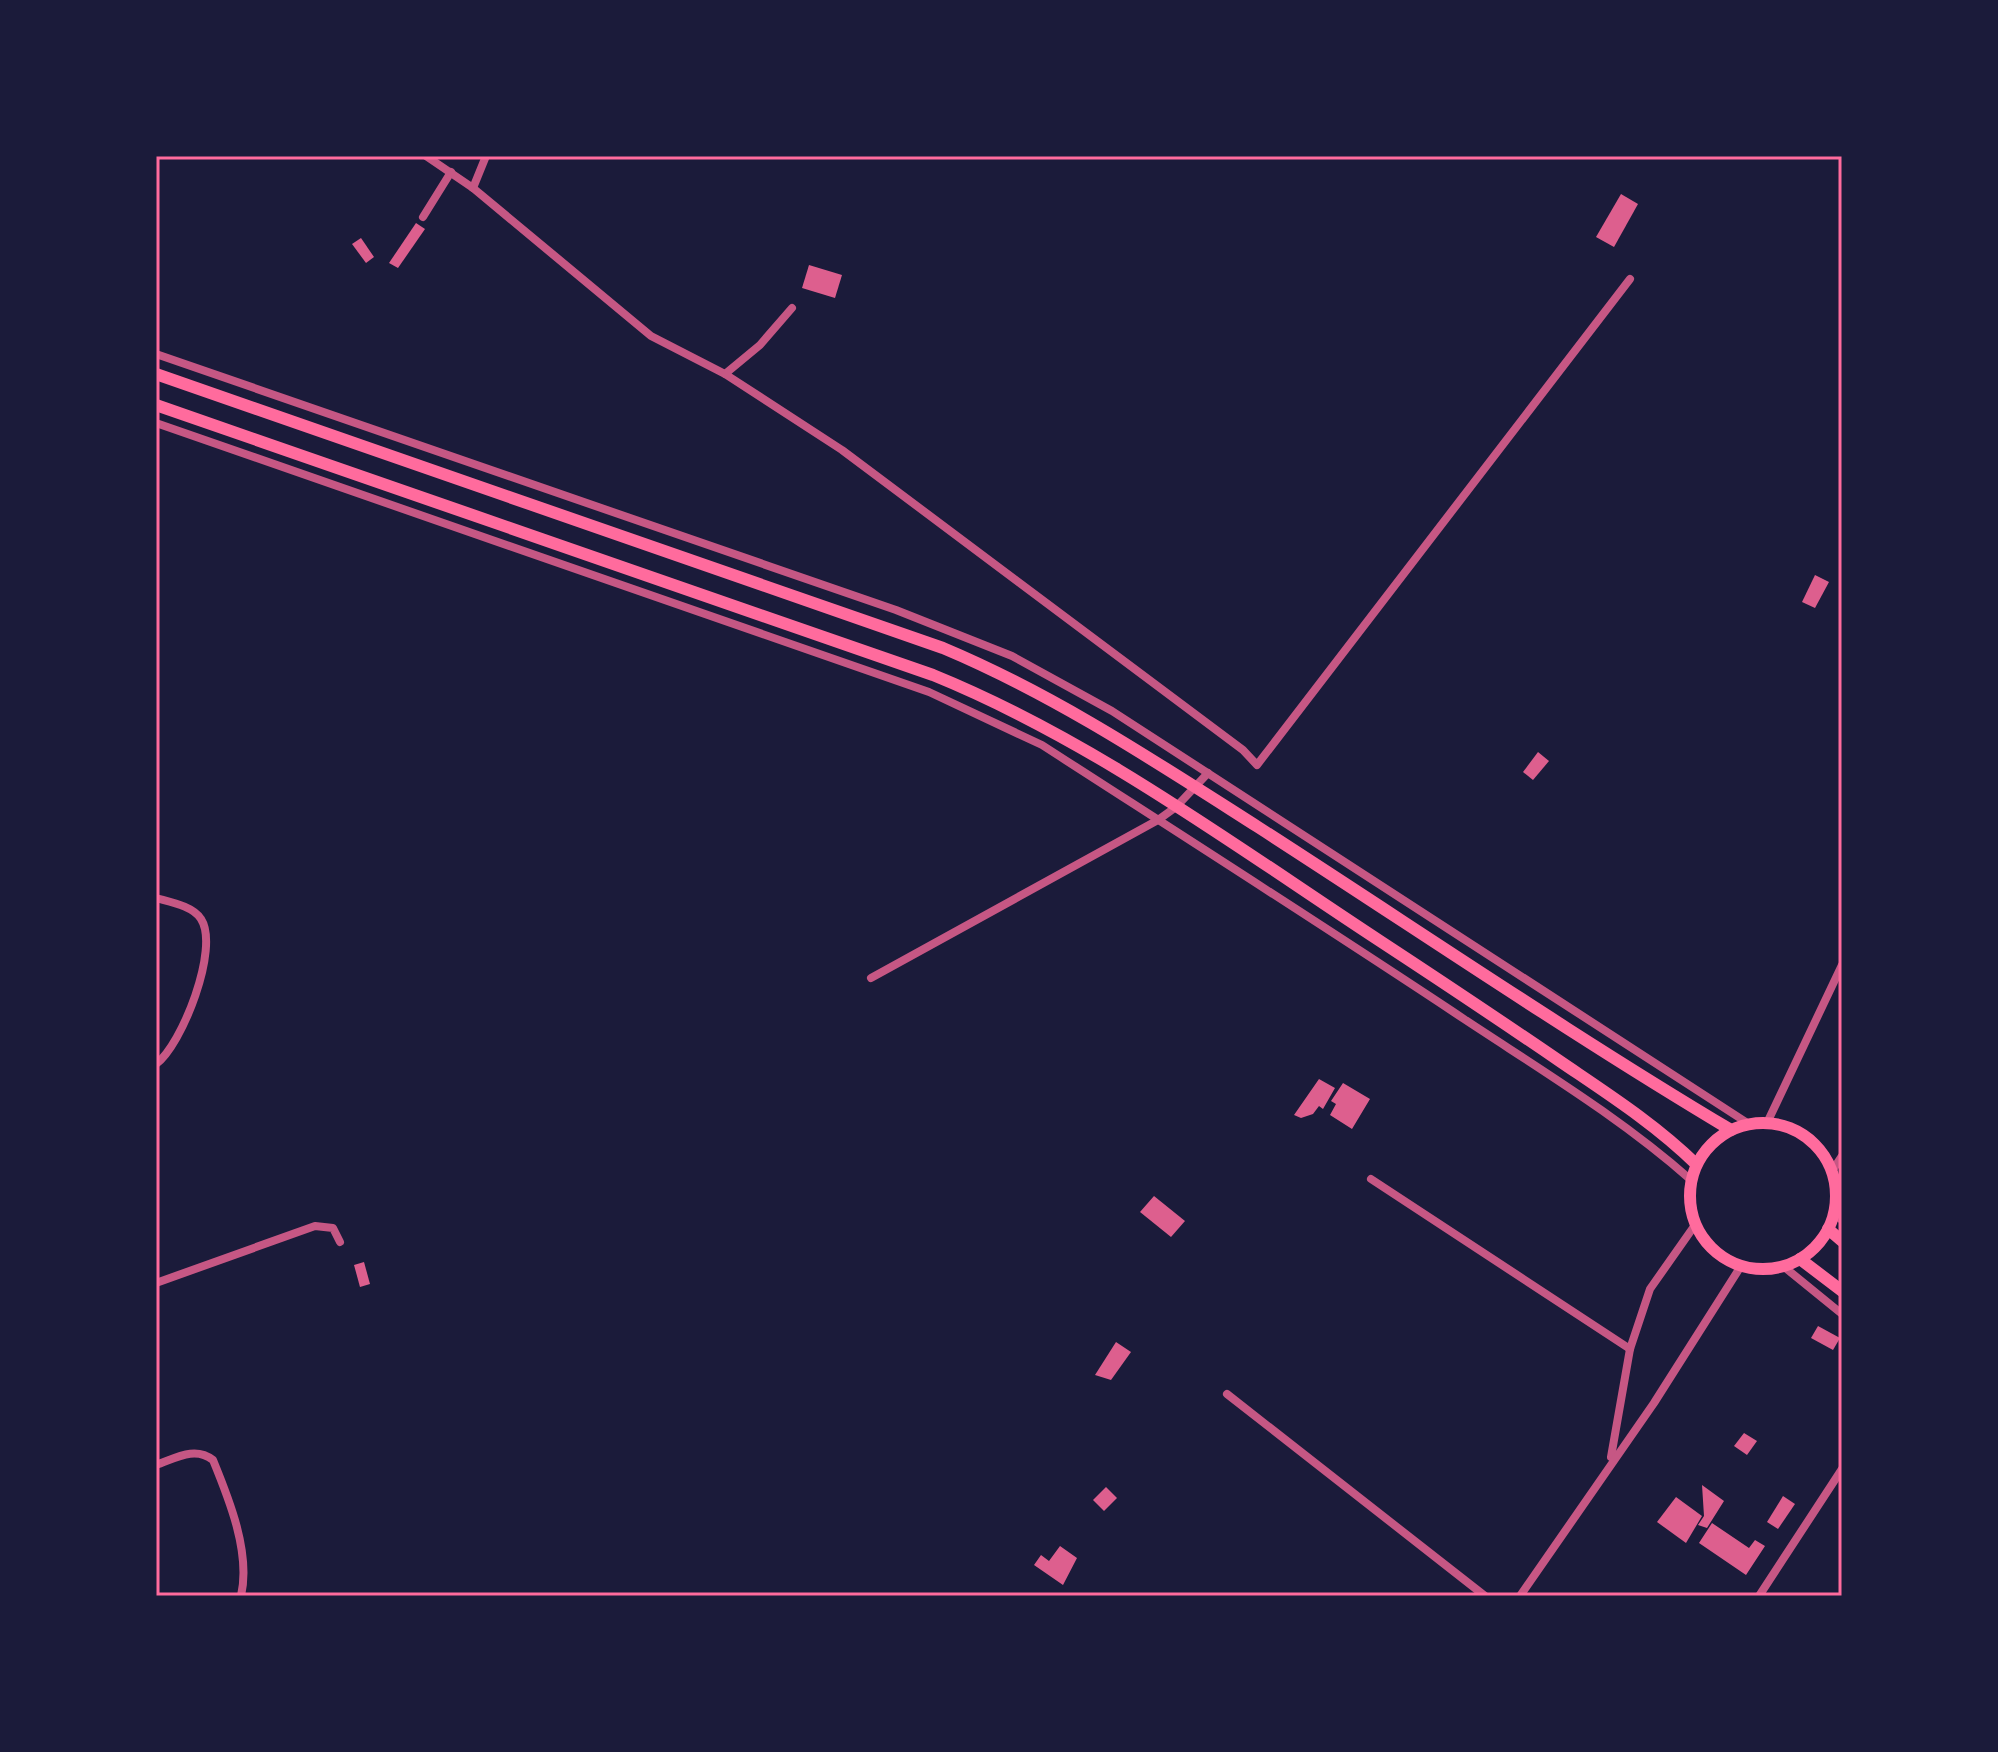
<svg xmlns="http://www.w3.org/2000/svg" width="1998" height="1752" font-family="'Space Grotesk',sans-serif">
	<rect width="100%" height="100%" fill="#1b1b3a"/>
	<!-- building -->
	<g fill="#dd5f8e">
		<path d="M1621,194l17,10 -24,43 -18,-10z"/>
		<path d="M416,223l9,6 -27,39 -9,-5z"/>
		<path d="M361,238l13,19 -8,6 -14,-19z"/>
		<path d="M809,265l33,10 -7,23 -33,-10z"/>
		<path d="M1815,575l14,7 -14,26 -13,-6z"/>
		<path d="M1538,752l11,9 -16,19 -10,-8z"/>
		<path d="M1319,1079l16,9 -12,21 -4,-3 -6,8 -12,4 -7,-3z"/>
		<path d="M1343,1083l27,16 -18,30 -22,-14 6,-11 -5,-3z"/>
		<path d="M1154,1196l31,25 -14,16 -31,-25z"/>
		<path d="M364,1262l6,22 -10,3 -6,-22z"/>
		<path d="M1818,1326l22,12 -7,12 -22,-12z"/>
		<path d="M1116,1342l15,10 -20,28 -16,-5z"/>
		<path d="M1744,1433l13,8 -10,14 -13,-9z"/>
		<path d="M1702,1485l22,16 -17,27 -9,-3 6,-9z"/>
		<path d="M1106,1487l11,11 -13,13 -11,-11z"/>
		<path d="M1783,1496l12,8 -17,25 -11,-7z"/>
		<path d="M1676,1497l26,19 -16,27 -29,-21z"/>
		<path d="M1712,1523l37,25 6,-8 10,6 -19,29 -47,-32z"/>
		<path d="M1060,1546l17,12 -14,27 -29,-20 7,-10 8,6z"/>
	</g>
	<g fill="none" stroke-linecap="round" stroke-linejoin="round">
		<!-- service -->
		<path stroke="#c65784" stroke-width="5" d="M1836,1196l6,1"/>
		<!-- minor -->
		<g stroke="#c65784" stroke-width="8">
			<path d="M426,156l47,32 178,148 74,38"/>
			<path d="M473,188l13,-32"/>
			<path d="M423,217l28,-45"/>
			<path d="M792,308l-32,37 -35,29 117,76 401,300 14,15 373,-486"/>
			<path d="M156,354l740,256 116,46 100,55 637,413"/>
			<path d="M156,423l773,269 113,53c141,91 282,181 422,274 77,51 157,99 227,161"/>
			<path d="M156,898c14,4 37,8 45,21 19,29 -19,126 -45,145"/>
			<path d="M871,978l287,-158 18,-13 32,-34"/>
			<path d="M1767,1123l75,-158"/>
			<path d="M1832,1171l10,-15"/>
			<path d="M1371,1179l259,170"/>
			<path d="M1834,1214l8,6"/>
			<path d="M1783,1266l59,48"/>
			<path d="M156,1283l159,-57 18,2 7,14"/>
			<path d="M1227,1394l258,202"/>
			<path d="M1611,1457l19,-108 20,-60 45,-64"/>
			<path d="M156,1465c20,-7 39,-19 57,-5 16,39 38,93 28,136"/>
			<path d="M1520,1596l134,-193 87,-137"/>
			<path d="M1759,1596l83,-127"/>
		</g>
		<!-- secondary -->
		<g stroke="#ff6b9d" stroke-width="12">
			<path d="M156,374l787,274c112,47 213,114 315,179 157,101 312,207 473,303"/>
			<path d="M156,405l777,270c160,65 302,171 447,266 61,40 121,80 181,121 47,32 94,62 135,102"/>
			<circle cx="1763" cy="1196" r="73"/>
			<path d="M1828,1229l14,12"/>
			<path d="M1800,1259l42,32"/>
		</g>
	</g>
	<!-- border -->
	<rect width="1998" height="1752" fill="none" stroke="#1b1b3a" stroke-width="316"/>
	<rect x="158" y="158" width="1682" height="1436" fill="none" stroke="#ff6b9d" stroke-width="3"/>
</svg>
